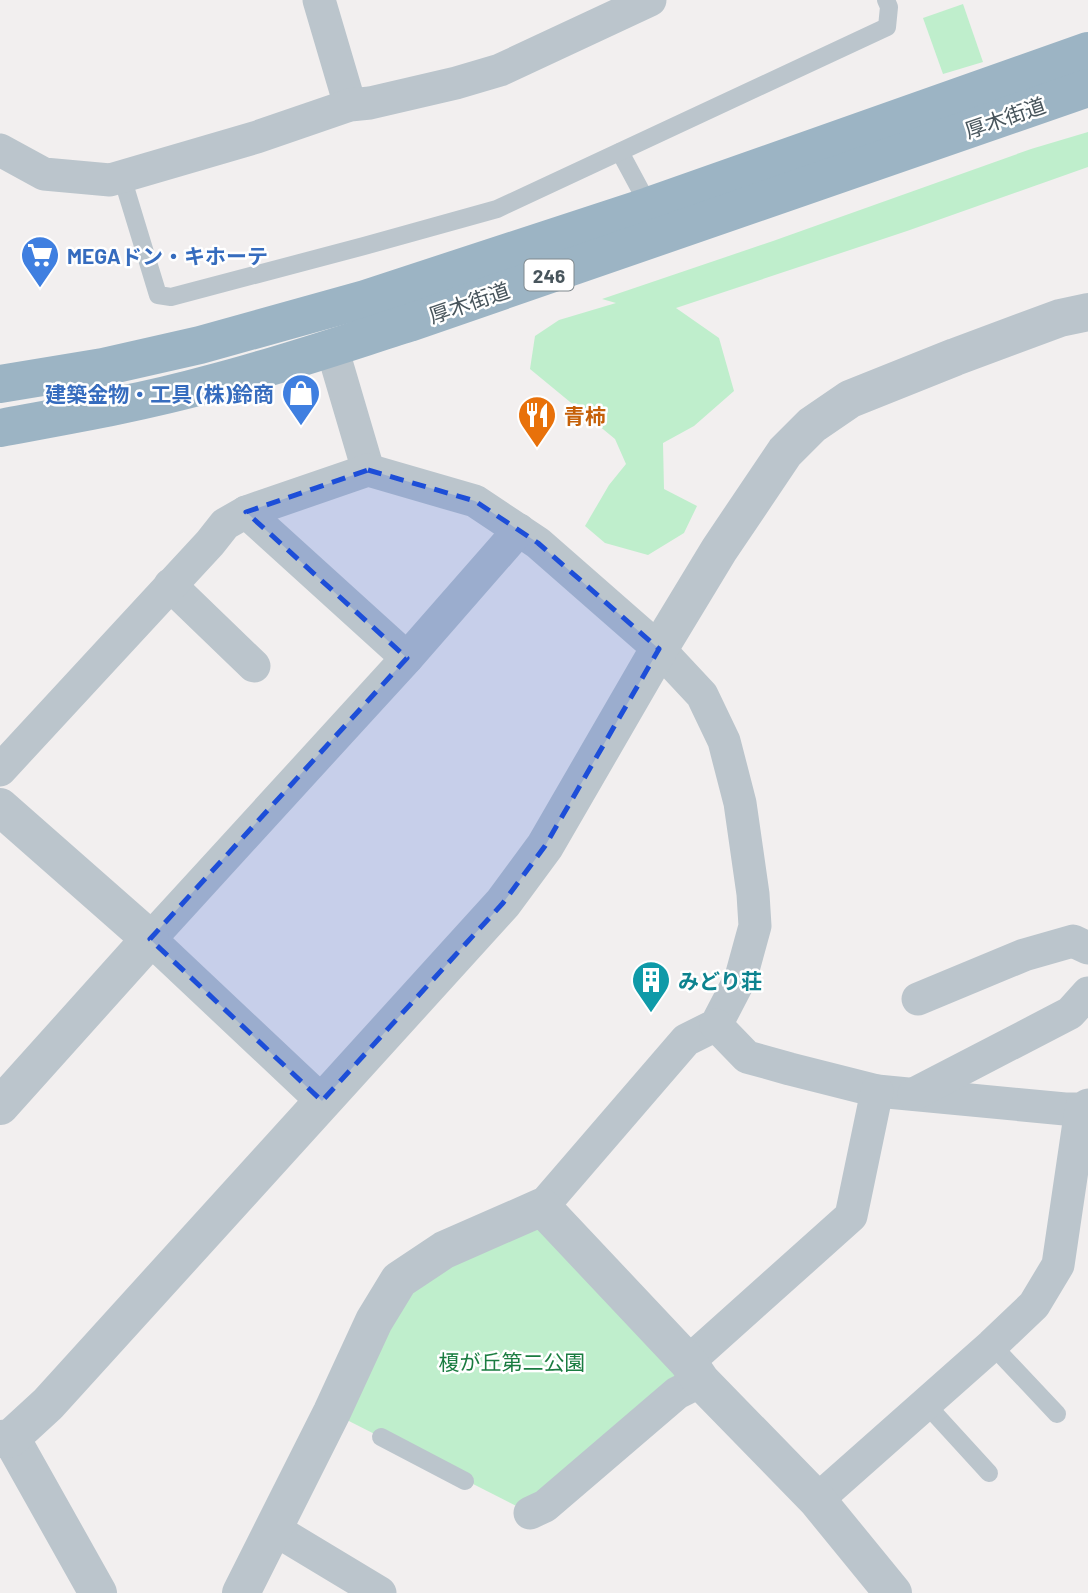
<svg xmlns="http://www.w3.org/2000/svg" width="1088" height="1593" font-family="Barlow,'Noto Sans JP',sans-serif">
	<rect width="100%" height="100%" fill="#f2efef"/>
	<!-- green -->
	<g fill="#bfeecc">
		<path d="M963,4l20,58 -40,12 -20,-56z"/>
		<path d="M1088,132v35l-181,64 -231,77 43,30 15,53 -40,35 -31,17 1,46 33,17 -13,27 -36,22 -43,-12 -20,-17 24,-41 17,-21 -11,-25 -85,-70 5,-33 24,-16 57,-17 -14,-4 171,-58 258,-92z"/>
		<path d="M542,1207l146,155 -11,31 -147,120 -189,-96 58,-137z"/>
	</g>
	<g fill="none" stroke-linecap="round" stroke-linejoin="round">
		<!-- service -->
		<g stroke="#bbc5cc" stroke-width="18">
			<path d="M620,152l29,54"/>
			<path d="M122,177l36,118 13,2 193,-51 133,-37 390,-182 2,-20 -3,-7"/>
			<path d="M992,1345l65,69"/>
			<path d="M925,1403l64,70"/>
			<path d="M381,1437l84,44"/>
		</g>
		<!-- minor -->
		<g stroke="#bbc5cc" stroke-width="33">
			<path d="M319,0l31,105"/>
			<path d="M0,150l44,24 66,6 147,-43 93,-32 20,-2 86,-20 44,-13 150,-70"/>
			<path d="M332,348l36,122"/>
			<path d="M246,512l161,146"/>
			<path d="M170,585l84,81"/>
			<path d="M0,770l210,-227 15,-19 21,-12 122,-42 107,31 63,42 121,106 43,46 22,46 16,62 13,91 2,32 -14,51 -25,48 -30,15 -144,167"/>
			<path d="M918,999l106,-44 49,-14 15,7"/>
			<path d="M716,1025l31,32 43,12 87,22 188,18h16l7,-4"/>
			<path d="M914,1094l156,-81 18,-20"/>
			<path d="M322,1101l-172,-162 257,-281 112,-128"/>
			<path d="M688,1362l163,-146 26,-125"/>
			<path d="M817,1500l175,-155 42,-40 24,-40 23,-156"/>
			<path d="M530,1513l15,-7 132,-113 24,-12"/>
			<path d="M274,1529l106,64"/>
		</g>
		<!-- tertiary -->
		<g stroke="#bbc5cc" stroke-width="38">
			<path d="M0,807l150,132 -150,167"/>
			<path d="M11,1438l87,155"/>
			<path d="M0,1439l11,-1 37,-34 455,-501 42,-57 114,-197 60,-99 66,-98 27,-27 38,-26 105,-42 105,-39 28,-6"/>
			<path d="M241,1593l91,-181 42,-91 25,-41 45,-30 98,-43 146,155 13,19 116,119 76,93"/>
		</g>
		<!-- trunk -->
		<g stroke="#9cb4c4" stroke-width="38">
			<path d="M0,384l103,-17 97,-22 165,-46 284,-93 439,-155"/>
			<path d="M0,428c70,-13 140,-25 209,-44 67,-17 134,-40 200,-61l679,-235"/>
		</g>
	</g>
	<!-- marked area -->
	<path fill="#1d4ed8" fill-opacity="0.2" stroke="#1d4ed8" stroke-width="5" stroke-dasharray="14 9" stroke-linejoin="round" d="M368,470l107,31 63,42 121,106 -114,197 -42,57 -181,198 -172,-162 257,-281 -161,-146z"/>
	<!-- icons -->
	<defs>
		<symbol id="supermarket-pin" viewBox="-11 -11 22 30"><path d="M0 17L-7.5 6A9.5 9.5 0 1 1 7.5 6Z" fill="#3f7fe0" stroke="#fff"/><path d="M-6-5.5h2.5l.6 2H6L4.5 2H-2.5L-4.4-4H-6ZM-1.5 3.2a1.3 1.3 0 1 0 .1 0ZM3 3.2a1.3 1.3 0 1 0 .1 0Z" fill="#fff"/></symbol>
		<symbol id="shop-pin" viewBox="-11 -11 22 30"><path d="M0 17L-7.5 6A9.5 9.5 0 1 1 7.5 6Z" fill="#3f7fe0" stroke="#fff"/><path d="M-5-2.5h2.3a2.7 3.5 0 0 1 5.4 0H5L5.5 6h-11ZM-1.5-2.5h3a1.5 2.3 0 0 0-3 0Z" fill="#fff"/></symbol>
		<symbol id="restaurant-pin" viewBox="-11 -11 22 30"><path d="M0 17L-7.5 6A9.5 9.5 0 1 1 7.5 6Z" fill="#e8710a" stroke="#fff"/><path d="M-5-6h1v4h1v-4h1v4h1v-4h1v5L-1.5 .5V6h-2V.5L-5-1ZM5-6V6H3V1.5H1.5Q1.5-4 5-6Z" fill="#fff"/></symbol>
		<symbol id="building-pin" viewBox="-11 -11 22 30"><path d="M0 17L-7.5 6A9.5 9.5 0 1 1 7.5 6Z" fill="#0f9aa8" stroke="#fff"/><path d="M-4-6H4V6H1V3H-1V6H-4ZM-2.5-4.3h1.7v1.8h-1.7ZM.8-4.3h1.7v1.8H.8ZM-2.5-1h1.7V.8h-1.7ZM.8-1h1.7V.8H.8Z" fill="#fff"/></symbol>
	</defs>
	<g fill-rule="evenodd">
		<use href="#supermarket-pin" x="18" y="233" width="44" height="60"/>
		<use href="#shop-pin" x="279" y="371" width="44" height="60"/>
		<use href="#restaurant-pin" x="515" y="393" width="44" height="60"/>
		<use href="#building-pin" x="629" y="958" width="44" height="60"/>
	</g>
	<g text-anchor="middle" dominant-baseline="central" stroke-width="5" stroke-linejoin="round" paint-order="stroke">
		<!-- shield labels -->
		<rect fill="#fff" stroke="#7f888d" stroke-width="2" x="524.5" y="259.5" width="49" height="31" rx="5"/>
		<g font-size="19" font-weight="bold" fill="#48555c">
			<text x="549" y="275">246</text>
		</g>
		<!-- street labels -->
		<g font-size="21" fill="#48555c" stroke="#fff">
			<text transform="translate(1005 117) rotate(-19)">厚木街道</text>
			<text transform="translate(469 302) rotate(-19)">厚木街道</text>
		</g>
		<!-- shop labels -->
		<g font-size="21" font-weight="bold" fill="#366cbe" stroke="#fff" text-anchor="start">
			<text x="67" y="255">MEGAドン・キホーテ</text>
			<text x="274" y="393" text-anchor="end">建築金物・工具 (株)鈴商</text>
		</g>
		<!-- food labels -->
		<g font-size="21" font-weight="bold" fill="#c56008" stroke="#fff" text-anchor="start">
			<text x="564" y="415">青柿</text>
		</g>
		<!-- culture labels -->
		<g font-size="21" font-weight="bold" fill="#0d838f" stroke="#fff" text-anchor="start">
			<text x="678" y="980">みどり荘</text>
		</g>
		<!-- park labels -->
		<g font-size="21" fill="#1a7c40" stroke="#fff">
			<text x="512" y="1361">榎が丘第二公園</text>
		</g>
	</g>
</svg>
